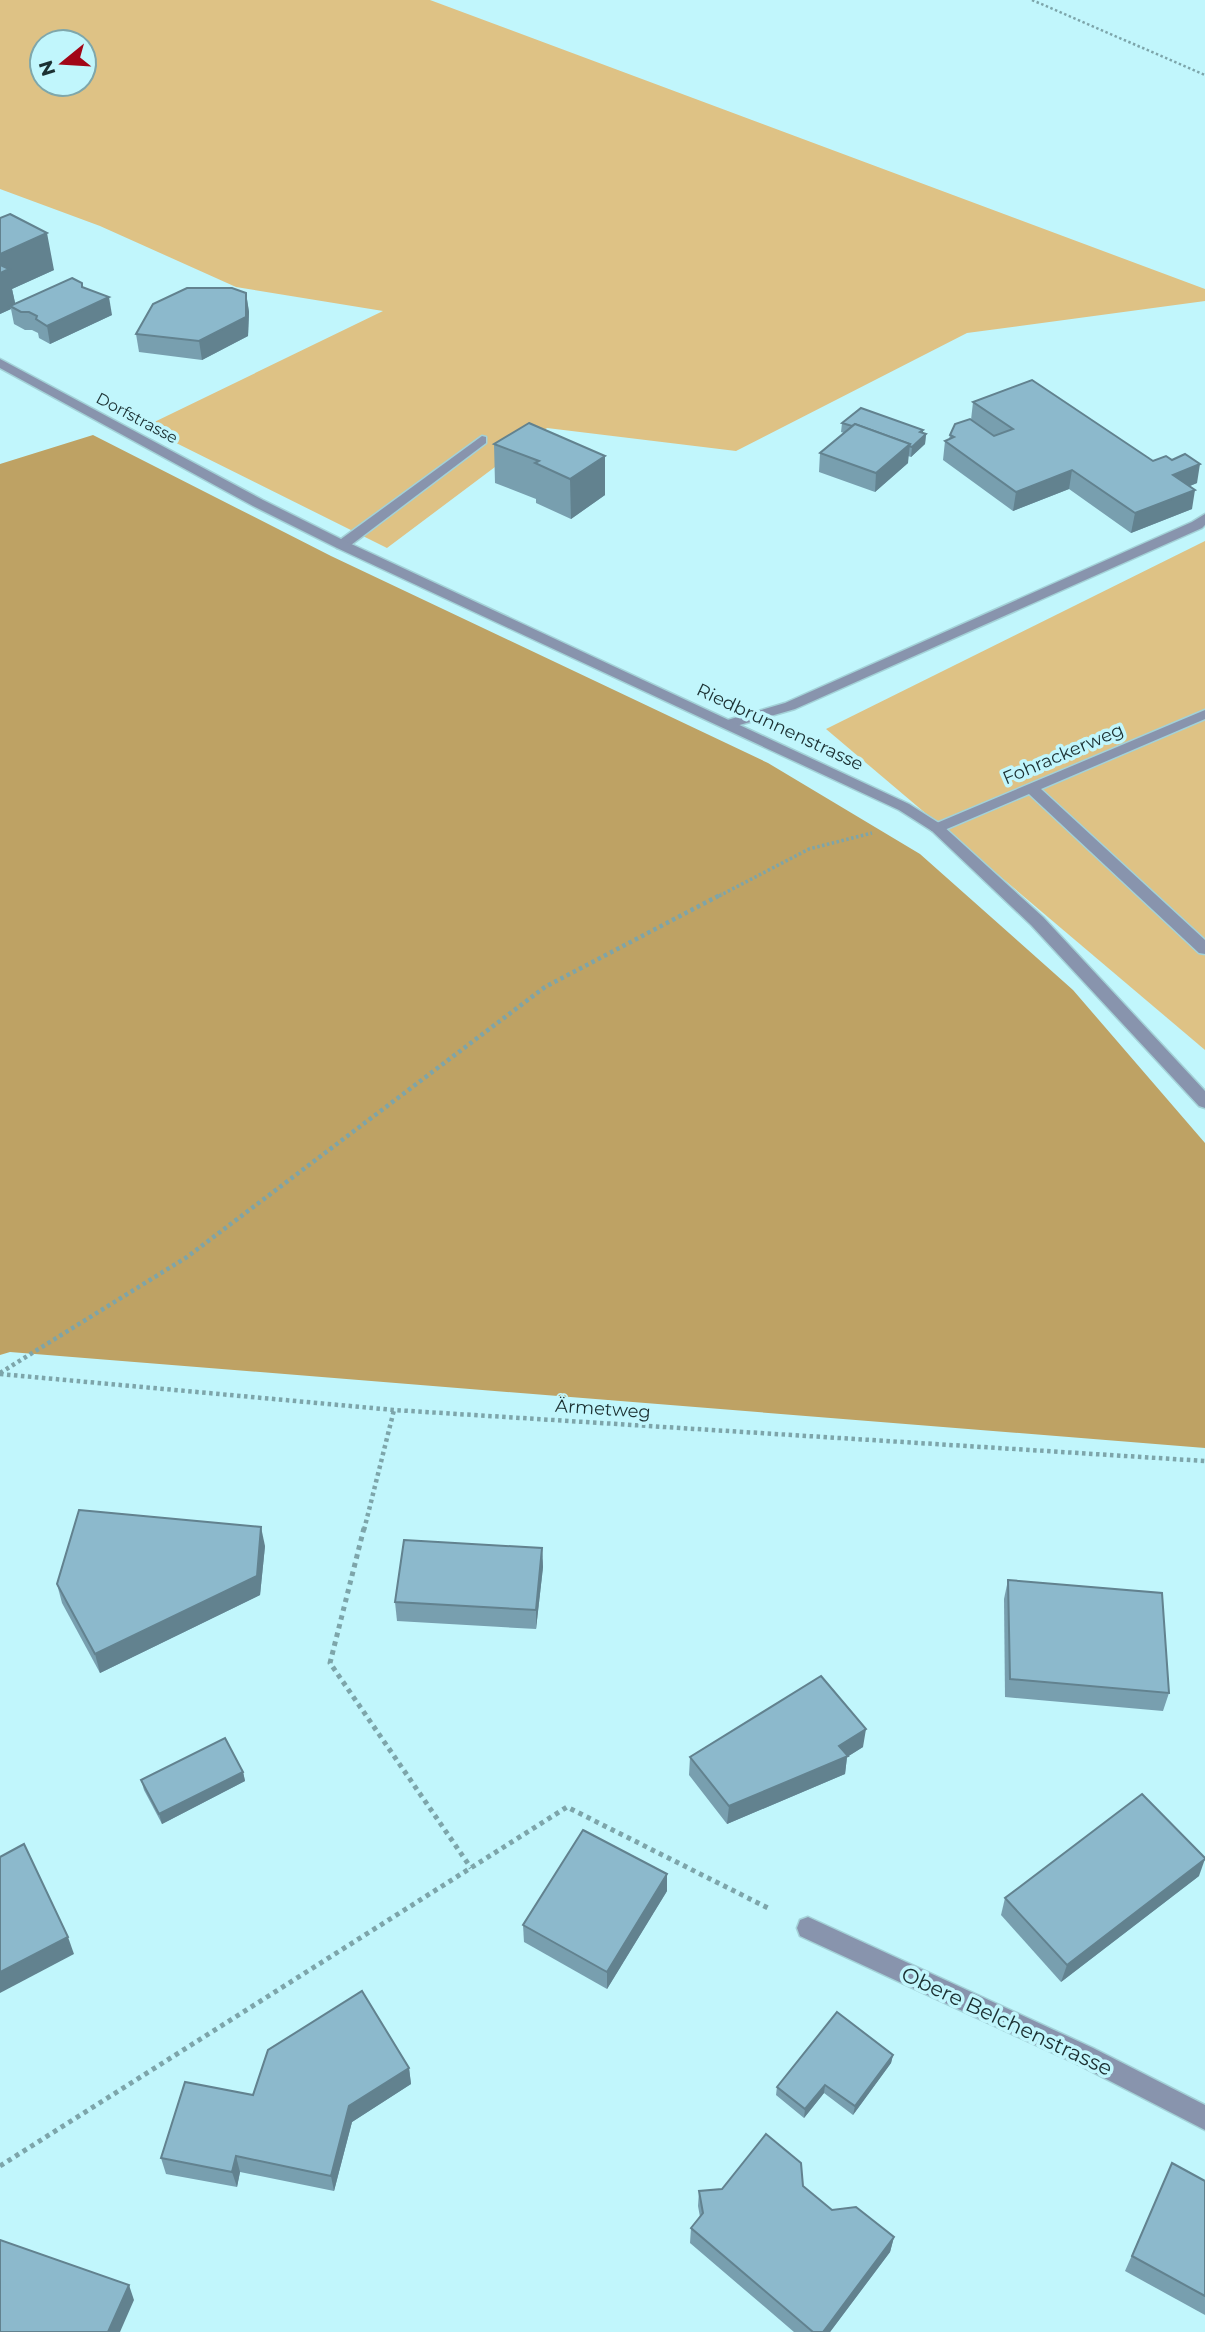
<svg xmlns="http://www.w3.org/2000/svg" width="1205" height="2332" font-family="Montserrat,sans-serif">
	<rect width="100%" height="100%" fill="#c1f6fc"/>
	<!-- green -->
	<g fill="#dec285" fill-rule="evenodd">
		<path d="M0,0h430l775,289v12l-238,32 -231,118 -189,-23 -160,120 -243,-121 239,-116 -147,-24 -136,-61 -100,-37zM42,42h42v42h-42z"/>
		<path d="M1205,541v509l-379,-321z"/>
	</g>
	<!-- forest -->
	<path fill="#bea264" d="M93,435l238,121 437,207 152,91 153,136 132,153v305l-1195,-96 -10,3v-891z"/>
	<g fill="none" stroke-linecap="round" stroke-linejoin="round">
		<defs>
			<g id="service">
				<path d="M482,436l4,1v6l-139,105h-10v-6z"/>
				<path d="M1205,514v11l-3,3 -407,181 -66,19 -7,-4 2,-3 61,-18 407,-181z"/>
				<path d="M1205,710v9l-164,70 164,151v14l-6,-1 -170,-159 -87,37h-10l-3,-3 3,-3z"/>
			</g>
			<path id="minor" d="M808,1917l285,131 112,57v25l-128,-66 -277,-128 -3,-8 3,-8z"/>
			<path id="tertiary" d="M0,359l263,141 84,42 562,262 33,21 101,92 162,174v17l-6,-2 -168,-181 -99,-94 -33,-21 -562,-262 -84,-42 -253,-138z"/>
		</defs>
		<!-- service casing -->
		<use href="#service" stroke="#a3d2d8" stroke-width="3"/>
		<!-- minor casing -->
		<use href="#minor" stroke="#a3d2d8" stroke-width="3"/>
		<!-- tertiary casing -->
		<use href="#tertiary" stroke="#a3d2d8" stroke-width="3"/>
		<!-- path-far3 -->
		<path stroke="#7da5aa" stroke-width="2.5" stroke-dasharray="2.5 2.5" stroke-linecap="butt" d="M1032,0l173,75"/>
		<!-- path-far2 -->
		<path stroke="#7da5aa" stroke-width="3.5" stroke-dasharray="2.5 2.5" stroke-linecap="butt" d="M719,896l90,-47 63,-16"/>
		<!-- path-far1 -->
		<g stroke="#7da5aa" stroke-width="4.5" stroke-dasharray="3.5 3.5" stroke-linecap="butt">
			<path d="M0,1373l187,-116 358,-270 177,-93"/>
			<path d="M0,1374l394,36 811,51"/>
			<path d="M364,1530l30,-120"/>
		</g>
		<!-- path -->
		<g stroke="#7da5aa" stroke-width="5" stroke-dasharray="4.5 4.5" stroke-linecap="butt">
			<path d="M364,1528l-34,135 141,205"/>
			<path d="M0,2166l567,-359 203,102"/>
		</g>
		<!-- service -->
		<use href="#service" fill="#8894ad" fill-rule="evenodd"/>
		<!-- minor -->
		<use href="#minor" fill="#8894ad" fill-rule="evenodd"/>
		<!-- tertiary -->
		<use href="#tertiary" fill="#8894ad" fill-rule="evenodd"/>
	</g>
	<!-- wall -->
	<g fill="#789faf">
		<path d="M0,218l54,52 -42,19 3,14 67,-20 1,4 29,28 -62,29 -11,-6 -1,-5 -6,-3h-7l-11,-6 -3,-15 -11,5z"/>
		<path d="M246,293l3,19 -1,24 -46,24 -63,-8 -3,-18z"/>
		<path d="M973,402l180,59 44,22 -7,3 2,23 -61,24 -62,-44 -56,22 -70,-51 2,-19 4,-2 1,-4 21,-15z"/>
		<path d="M529,423l76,72 -34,24 -35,-16v-4l-41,-16 -1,-39z"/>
		<path d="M842,423l81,7v3l3,1 -1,10 -14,13 -3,-1v7l-33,29 -56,-20 1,-19 24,-20 -3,-1z"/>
		<path d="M265,1546l-5,49 -160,78 -38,-70 -5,-19z"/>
		<path d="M542,1548l1,19 -7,62 -139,-8 -2,-19z"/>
		<path d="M1008,1580l161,113 -6,18 -158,-14 -1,-98z"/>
		<path d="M863,1747l-16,10 -2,17 -118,50 -38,-49 1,-18z"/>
		<path d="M243,1772l2,9 -83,43 -18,-34 -3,-10z"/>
		<path d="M1199,1876l-138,106 -60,-67 4,-17z"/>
		<path d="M667,1891l-60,98 -83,-47 -1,-17z"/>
		<path d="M893,2055l-2,8 -38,52 -29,-22 -20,25 -28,-23 1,-8z"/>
		<path d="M409,2068l2,16 -59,38 -18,69 -94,-19 -3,15 -71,-13 -5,-16 92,-63z"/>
		<path d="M1172,2163l33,18v134l-80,-44z"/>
		<path d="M803,2186l29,24 62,27 -4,15 -60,80h-36l-104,-89 1,-15 9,-11 -2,-11 1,-15 23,-2z"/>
	</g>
	<!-- shaded-wall -->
	<g fill="#62828f">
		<path d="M47,233l7,37 -42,19 4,18 -6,-1 1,3 -11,5v-60z"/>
		<path d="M246,293l3,19 -1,24 -46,24 -3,-19z"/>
		<path d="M109,297l3,18 -62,29 -3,-18z"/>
		<path d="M923,430v7l3,-3 -1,10 -14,13 1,-10 8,-15z"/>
		<path d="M910,444l-2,19 -33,29 1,-19z"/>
		<path d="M605,456v39l-34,24 -1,-40z"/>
		<path d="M1200,464l-3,19 -27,11 3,-19z"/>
		<path d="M1072,470l-3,19 -56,22 3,-19z"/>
		<path d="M1195,490l-3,19 -61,24 4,-20z"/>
		<path d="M261,1527l4,19 -5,49 -160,78 -5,-19z"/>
		<path d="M542,1548l1,19 -7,62v-19z"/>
		<path d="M866,1729l-3,18 -16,10 -2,17 -118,50 2,-18 110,-60z"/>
		<path d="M243,1772l2,9 -83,43 -3,-10z"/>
		<path d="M1205,1859l-6,17 -138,106 6,-17z"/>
		<path d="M667,1874v17l-60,98v-17z"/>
		<path d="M68,1937l6,17 -74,39v-21z"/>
		<path d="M893,2055l-2,8 -38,52 2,-9z"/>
		<path d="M409,2068l2,16 -59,38 -18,69 -3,-15 18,-70z"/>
		<path d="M825,2085l-1,8 -20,25 1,-9z"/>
		<path d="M236,2156l4,16 -3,15 -5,-15z"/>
		<path d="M894,2237l-4,15 -60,80h-7z"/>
		<path d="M129,2285l5,15 -14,32h-12z"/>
	</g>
	<!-- building -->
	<g fill="#8cb9cc" stroke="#62828f" stroke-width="2">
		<path d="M10,214l37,19 -47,21v-36z"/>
		<path d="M0,265l9,4 -9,4z"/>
		<path d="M72,278l10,5v4l27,10 -62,29 -11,-7 1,-3 -8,-4h-8l-11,-6z"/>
		<path d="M187,288h45l14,5v24l-47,24 -63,-7 17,-30z"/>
		<path d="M1032,380l121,81 13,-5 6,4 13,-6 15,10 -27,11 22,15 -60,23 -63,-43 -56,22 -71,-51 9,-4 -4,-2 5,-11 15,-5 24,17 19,-7 -40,-27z"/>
		<path d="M861,408l62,22 -3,2 6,2 -14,13 -3,-1 1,-2 -55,-20 -3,2 -10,-3z"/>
		<path d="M529,423l76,33 -35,23 -35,-16 4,-2 -45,-17z"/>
		<path d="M855,424l55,20 -34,29 -56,-20z"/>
		<path d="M79,1510l182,17 -4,49 -162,78 -38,-70z"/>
		<path d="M404,1540l138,8 -6,62 -141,-8z"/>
		<path d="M1008,1580l154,13 7,100 -159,-14z"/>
		<path d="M821,1676l45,53 -27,17 9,10 -119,50 -39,-49z"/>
		<path d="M225,1738l18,34 -84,42 -18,-34z"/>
		<path d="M1142,1794l63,64v1l-138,106 -62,-67z"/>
		<path d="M583,1830l84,44 -60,98 -84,-47z"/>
		<path d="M24,1844l44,93 -68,35v-115z"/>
		<path d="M362,1991l47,77 -60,38 -18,70 -95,-20 -4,16 -71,-14 24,-76 68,13 15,-45z"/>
		<path d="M837,2012l56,43 -38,51 -30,-21 -20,24 -28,-22z"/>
		<path d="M766,2134l35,29 2,23 29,24 24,-3 38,30 -71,95h-10l-122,-104 12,-15 -4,-22 23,-2z"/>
		<path d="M1172,2163l33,18v115l-73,-40z"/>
		<path d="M0,2240l129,45 -21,47h-108z"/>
	</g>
	<g text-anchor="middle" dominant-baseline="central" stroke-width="7" stroke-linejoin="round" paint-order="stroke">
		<!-- far-street labels -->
		<g font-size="16" fill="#1b3032" stroke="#c1f6fc">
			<text transform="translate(137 418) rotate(28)">Dorfstrasse</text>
		</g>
		<!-- street labels -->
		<g font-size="18" fill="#1b3032" stroke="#c1f6fc">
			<text transform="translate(780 727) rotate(25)">Riedbrunnenstrasse</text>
			<text transform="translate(1063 754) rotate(-23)">Fohrackerweg</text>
			<text transform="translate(603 1409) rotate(4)">Ärmetweg</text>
		</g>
		<!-- near-street labels -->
		<g font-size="21" fill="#1b3032" stroke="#c1f6fc">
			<text transform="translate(1007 2021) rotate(25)">Obere Belchenstrasse</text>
		</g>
	</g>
	<!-- north arrow -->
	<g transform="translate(63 63) rotate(252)"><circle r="33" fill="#c1f6fc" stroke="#7fa7ab" stroke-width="2"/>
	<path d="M0-5L12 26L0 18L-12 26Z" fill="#a20617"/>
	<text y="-10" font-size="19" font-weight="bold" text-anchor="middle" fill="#1b3032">N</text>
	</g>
</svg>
